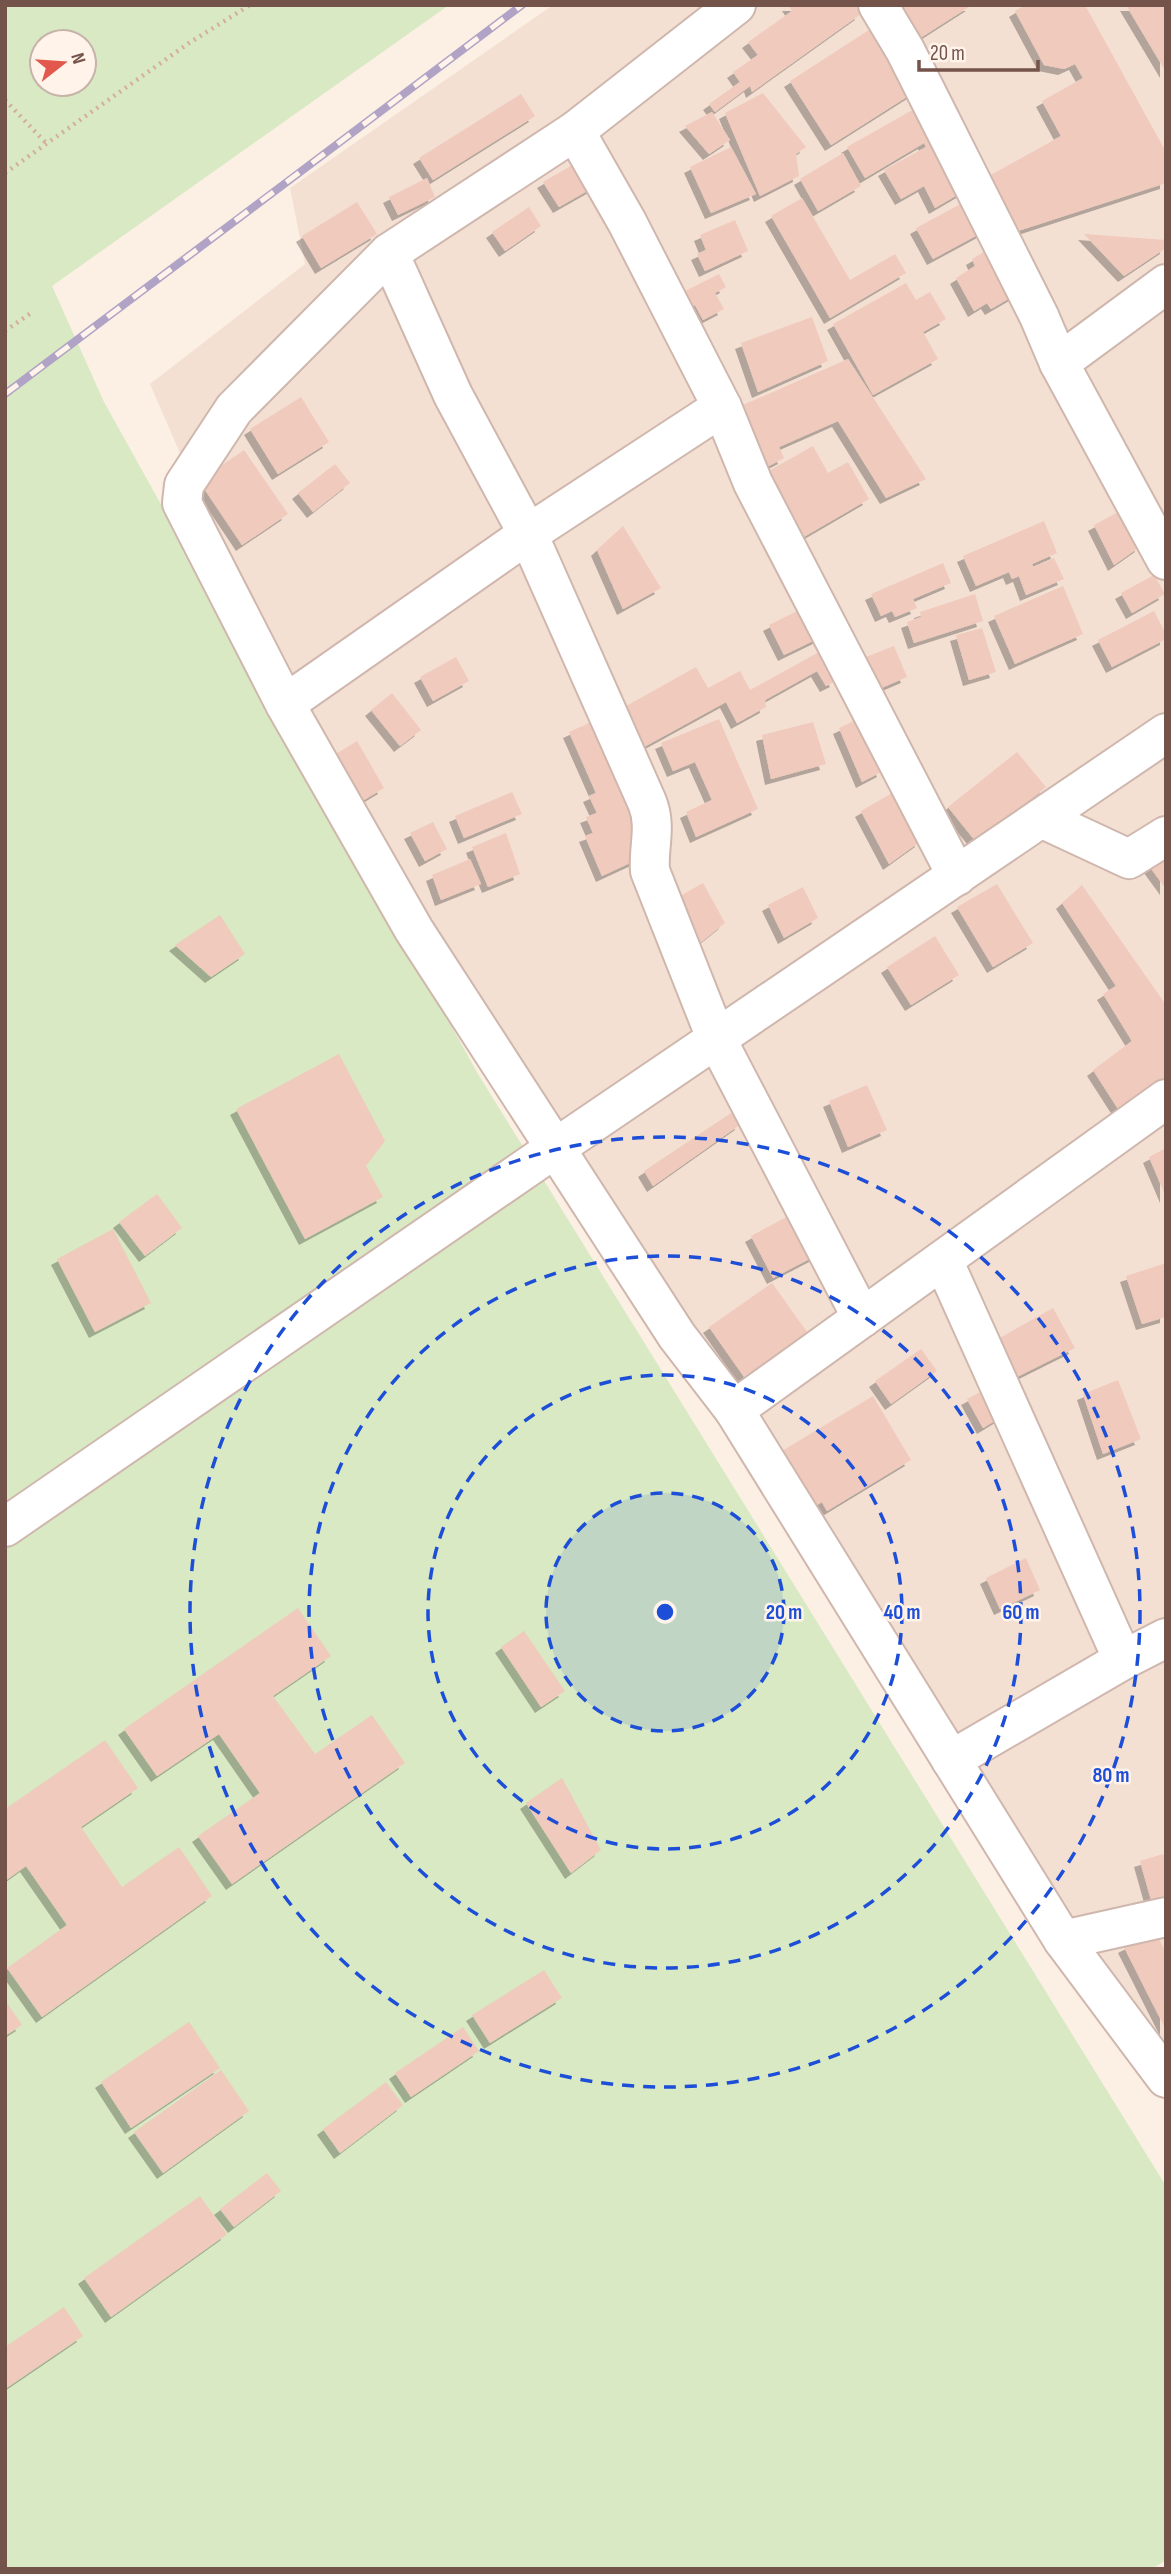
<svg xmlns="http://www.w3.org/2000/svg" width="1171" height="2574" font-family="'Sofia Sans Condensed',sans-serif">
	<defs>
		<filter id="shadow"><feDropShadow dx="-6" dy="6" stdDeviation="0" flood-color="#0004"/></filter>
	</defs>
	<rect width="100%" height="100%" fill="#fcefe4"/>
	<!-- residential -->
	<path fill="#f3e0d3" d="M553,5h613v2052l-85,-114 -789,-1232 -142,-327 155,-120 -15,-76z"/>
	<!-- green -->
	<path fill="#d8e9c3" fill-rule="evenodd" d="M5,5h444l-397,281 52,116 374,672 688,1112v374l-14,9h-1147zM42,42h42v42h-42z"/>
	<!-- building -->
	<g fill="#f0cabc" filter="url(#shadow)">
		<path d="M788,5h67l6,9 -109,78 -2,-6 -35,26 -6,-8 31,-22 -7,-10 25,-17 -10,-13 44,-31z"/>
		<path d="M892,5h80l-58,37z"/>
		<path d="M1025,5h60l81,147v31l-148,48 -31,-54 74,-41 -19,-35 41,-23 -8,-14 -11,5 -20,-4 -29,-54z"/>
		<path d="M1126,5h40v67z"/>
		<path d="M872,28l41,65 -82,52 -41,-64z"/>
		<path d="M763,93l43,54 -10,7 3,22 -39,20 -35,-83z"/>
		<path d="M521,94l14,22 -102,64 -14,-22z"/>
		<path d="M916,108l48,83 -29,17 -11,-22 -23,13 -17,-29 42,-23 -2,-4 -59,35 -18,-31z"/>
		<path d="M712,112l18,28 -21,14 -24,-28z"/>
		<path d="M731,147l25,47 -45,19 -21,-46z"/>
		<path d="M843,153l18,33 -43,25 -18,-32z"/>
		<path d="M581,160l15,26 -37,21 -16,-25z"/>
		<path d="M427,178l8,19 -37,18 -9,-18z"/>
		<path d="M802,198l48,82 45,-26 11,19 -76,45 -59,-102z"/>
		<path d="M966,201l17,31 -50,27 -17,-31z"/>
		<path d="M357,202l20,32 -56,34 -19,-32z"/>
		<path d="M529,207l12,19 -36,25 -13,-19z"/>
		<path d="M735,220l13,31 -43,20 -8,-17 9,-4 -6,-15z"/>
		<path d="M1084,234l82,6v8l-42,28z"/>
		<path d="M989,249l26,46 -24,14 -4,-6 -13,8 -18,-33 19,-12 -3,-7z"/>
		<path d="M719,274l7,13 -11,6 9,16 -21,11 -8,-15 -9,4 -7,-15z"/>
		<path d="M906,283l10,17 14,-8 16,27 -23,13 15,27 -65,36 -40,-71z"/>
		<path d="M812,317l16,44 -70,31 -17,-49z"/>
		<path d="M848,359l78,120 -40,19 -48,-77 -59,26 5,11 -19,10 -29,-60z"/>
		<path d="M301,397l28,45 -51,32 -28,-45z"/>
		<path d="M813,446l15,27 20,-11 21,37 -67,39 -37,-65z"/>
		<path d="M244,450l44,64 -46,31 -43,-64z"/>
		<path d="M335,464l15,19 -37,29 -15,-19z"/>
		<path d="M1120,511l21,35 -27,19 -20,-40z"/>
		<path d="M1044,521l13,32 -25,11 1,3 21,-9 10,21 -38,16 -7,-19 -7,3 -3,-7 -33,14 -13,-30z"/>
		<path d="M623,526l38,62 -38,21 -26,-59z"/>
		<path d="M943,563l8,20 -38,16 4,9 -22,9 -3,-6 -11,5 -10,-22z"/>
		<path d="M1154,575l11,19 -33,19 -11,-20z"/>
		<path d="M1063,586l20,48 -68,30 -21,-48z"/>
		<path d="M975,594l8,27 -69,22 -7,-21 14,-5 -1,-5z"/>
		<path d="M807,606l16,30 -39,19 -15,-30z"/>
		<path d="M1154,611l12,23v5l-54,28 -14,-27z"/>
		<path d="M982,628l14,44 -27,8 -13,-45z"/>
		<path d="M894,646l13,31 -28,12 -13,-32z"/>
		<path d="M819,652l17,29 -10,5 -9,-15 -52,29 1,7 -29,16 -11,-21 -93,51 -21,-39 84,-47 12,21 32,-17 10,19z"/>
		<path d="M456,657l13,24 -36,20 -13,-24z"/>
		<path d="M392,693l29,37 -21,16 -29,-36z"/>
		<path d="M598,719l50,114 -3,23 -43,20 -17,-40 8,-3 -7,-16 11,-4 -8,-17 7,-3 -27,-61z"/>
		<path d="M719,719l39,90 -62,28 -10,-25 26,-12 -17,-38 -22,9 -12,-28z"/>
		<path d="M858,719l25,52 -21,11 -23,-54z"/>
		<path d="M813,722l13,42 -55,15 -9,-44z"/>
		<path d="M357,741l27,47 -25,15 -28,-46z"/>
		<path d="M1017,752l29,35 -69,56 -29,-36z"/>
		<path d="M512,792l10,22 -58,24 -9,-22z"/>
		<path d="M894,792l27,49 -32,23 -28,-53z"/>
		<path d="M433,822l14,27 -22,12 -15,-28z"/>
		<path d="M506,833l14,41 -32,13 -16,-40z"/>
		<path d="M1166,850v39l-19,-26z"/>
		<path d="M470,859l11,25 -40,16 -9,-25z"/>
		<path d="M703,883l22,40 -25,20 -25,-44z"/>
		<path d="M997,884l36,59 -40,24 -36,-60z"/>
		<path d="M1082,885l84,120v73l-46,34 -27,-42 39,-29 -29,-47 13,-8 -54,-83z"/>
		<path d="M803,887l15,31 -34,20 -16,-33z"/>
		<path d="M220,915l25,39 -34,23 -36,-32z"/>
		<path d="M935,936l24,39 -48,30 -24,-38z"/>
		<path d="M339,1054l46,87 -19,25 17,31 -78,42 -69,-130z"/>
		<path d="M867,1085l20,45 -39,17 -19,-46z"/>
		<path d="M734,1111l7,13 -88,62 -9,-15z"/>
		<path d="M1166,1148v49l-17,-40z"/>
		<path d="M157,1194l25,34 -37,28 -26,-34z"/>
		<path d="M794,1213l23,42 -44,23 -22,-42z"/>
		<path d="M113,1229l38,74 -56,29 -38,-73z"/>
		<path d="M1166,1263v54l-24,7 -16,-48z"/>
		<path d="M772,1283l38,53 -63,45 -38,-54z"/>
		<path d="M1053,1308l22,40 -58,29 -19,-38z"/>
		<path d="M921,1349l16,22 -46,33 -16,-23z"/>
		<path d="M1118,1380l23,59 -38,15 -20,-60z"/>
		<path d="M986,1389l15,28 -18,11 -16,-29z"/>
		<path d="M873,1396l38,64 -84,51 -5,-9 -12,7 -33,-55z"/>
		<path d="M1026,1558l14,32 -40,19 -14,-31z"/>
		<path d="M298,1608l33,48 -58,40 42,58 57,-39 33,48 -173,121 -34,-48 62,-43 -41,-59 -62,42 -33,-47z"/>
		<path d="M524,1631l41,60 -24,16 -40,-60z"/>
		<path d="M105,1740l33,48 -57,39 41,60 57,-40 33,49 -170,121 -35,-49 60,-43 -41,-59 -21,15v-72z"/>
		<path d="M562,1778l39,72 -30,23 -45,-70z"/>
		<path d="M1163,1854l3,7v34l-15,5 -11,-39z"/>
		<path d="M1155,1931l11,22v77l-42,-83z"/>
		<path d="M544,1970l18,28 -72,45 -18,-28z"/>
		<path d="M5,2000l17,25 -17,11z"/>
		<path d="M189,2022l31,46 -89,60 -30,-46z"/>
		<path d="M463,2027l16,24 -68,46 -16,-24z"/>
		<path d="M221,2070l28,41 -86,62 -29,-41z"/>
		<path d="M386,2082l17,23 -63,48 -17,-24z"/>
		<path d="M267,2173l14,18 -47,36 -14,-18z"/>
		<path d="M200,2196l27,38 -116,83 -27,-39z"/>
		<path d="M64,2307l19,29 -78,53v-42z"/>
	</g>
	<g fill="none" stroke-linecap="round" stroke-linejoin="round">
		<defs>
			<g id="minor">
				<path d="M736,5l-161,126 -186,122 -155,156 -50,76 -2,18 103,201 129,226 263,406 57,74 329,530 103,138"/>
				<path d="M878,5l27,45 134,266 20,47 107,197"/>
				<path d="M575,131l52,91 95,185 31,76 204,393"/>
				<path d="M389,253l64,142 75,139 119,268c10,24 1,45 3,69l66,167 146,280"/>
				<path d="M1059,363l107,-79"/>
				<path d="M285,704l243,-170 194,-127"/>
				<path d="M1041,818l88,41 37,-23"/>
				<path d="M943,1260l180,400"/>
				<path d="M734,1410l432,-311"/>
				<path d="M5,1527l549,-378 612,-416"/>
				<path d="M951,1760l172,-100 43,-22"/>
				<path d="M1063,1940l103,-23"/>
			</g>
		</defs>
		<!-- minor casing -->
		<use href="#minor" stroke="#cfb7ae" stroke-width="42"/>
		<!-- path -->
		<g stroke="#d5ada0" stroke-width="4.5" stroke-dasharray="2 5" stroke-linecap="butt">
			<path d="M5,100l41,43"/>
			<path d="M5,173l184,-130 61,-38"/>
			<path d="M5,331l26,-18"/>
		</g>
		<!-- minor -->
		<use href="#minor" stroke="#fff" stroke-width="38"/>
		<defs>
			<path id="rail" d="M5,394l517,-389"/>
		</defs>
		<!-- rail casing -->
		<use href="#rail" stroke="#b0a3c5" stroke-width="8"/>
		<!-- rail -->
		<use href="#rail" stroke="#fff3ea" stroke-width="5" stroke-dasharray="16" stroke-linecap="butt"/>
	</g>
	<!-- distance rings -->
	<circle cx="665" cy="1612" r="119" fill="#1d4ed8" fill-opacity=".12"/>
	<g fill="none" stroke="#1d4ed8" stroke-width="3.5" stroke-dasharray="12 9">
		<circle cx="665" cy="1612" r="119"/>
		<circle cx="665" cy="1612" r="237"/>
		<circle cx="665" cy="1612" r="356"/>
		<circle cx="665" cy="1612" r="475"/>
	</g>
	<circle cx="665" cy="1612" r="10" fill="#1d4ed8" stroke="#fff3ea" stroke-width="3.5"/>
	<g font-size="21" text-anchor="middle" font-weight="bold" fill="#1d4ed8" stroke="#fff3ea" stroke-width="5" stroke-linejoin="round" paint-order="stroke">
		<text x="784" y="1619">20 m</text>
		<text x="902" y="1619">40 m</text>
		<text x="1021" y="1619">60 m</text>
		<text x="1111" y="1782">80 m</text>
	</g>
	<!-- border -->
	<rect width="1171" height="2574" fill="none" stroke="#73534a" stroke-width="14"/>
	<!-- north arrow -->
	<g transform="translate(63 63) rotate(73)"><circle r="33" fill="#fff3ea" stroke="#c7b3aa" stroke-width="2"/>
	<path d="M0-5L12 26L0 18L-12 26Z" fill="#e2584c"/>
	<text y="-10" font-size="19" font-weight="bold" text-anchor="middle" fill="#73534a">N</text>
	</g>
	<!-- scale -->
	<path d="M919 60v10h119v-10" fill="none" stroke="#73534a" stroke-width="3.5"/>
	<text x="930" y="60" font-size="21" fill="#73534a" stroke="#fff3ea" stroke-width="5" paint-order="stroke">20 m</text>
</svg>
